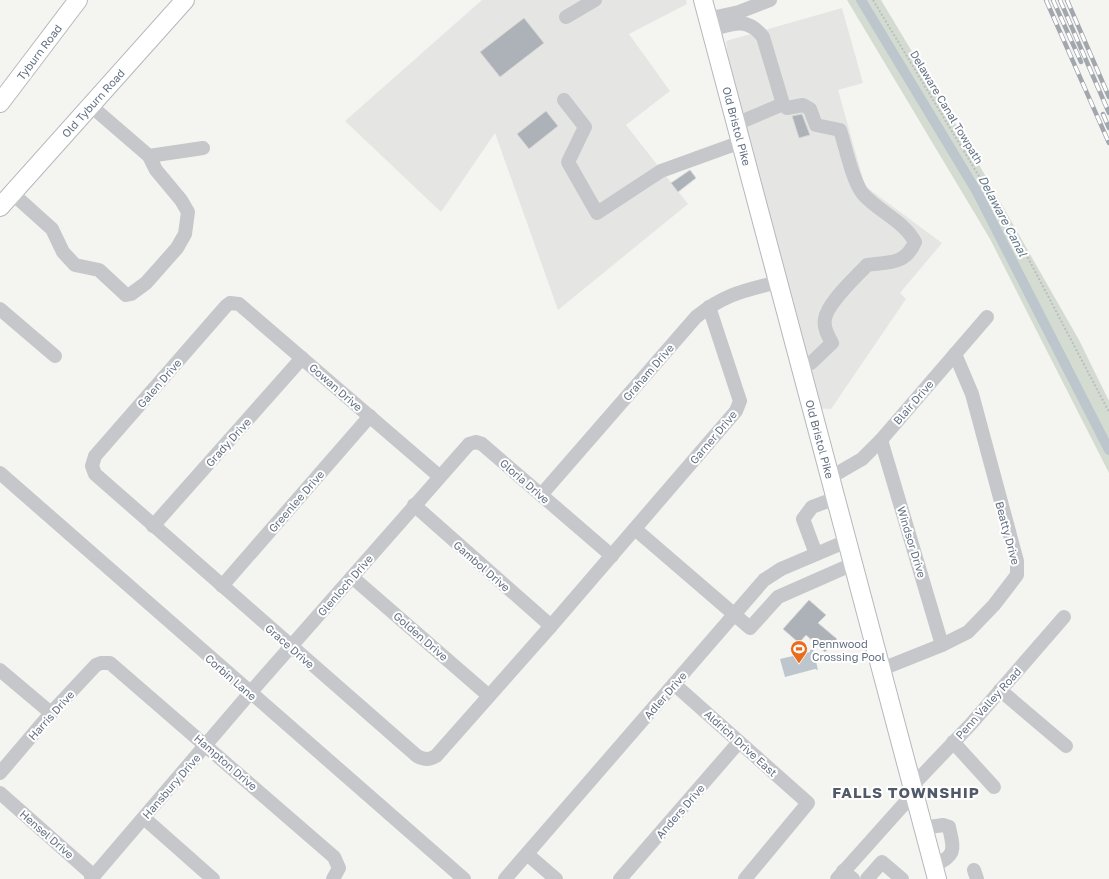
<svg xmlns="http://www.w3.org/2000/svg" width="1109" height="879" font-family="'Golos Text',sans-serif">
	<rect width="100%" height="100%" fill="#f4f5f1"/>
	<!-- built -->
	<g fill="#e5e6e4">
		<path d="M482,0h204l1,4 -58,30 41,57 -44,34 62,79 -130,106 -63,-177 -54,79 -96,-91z"/>
		<path d="M842,8l21,75 -25,7 27,96 77,57 -42,50 6,6 -75,110 -23,-1 -68,-247 -14,-120z"/>
	</g>
	<!-- green -->
	<path fill="#d4dcd2" d="M847,0h34l77,128 121,212 30,61v72l-119,-234z"/>
	<!-- water -->
	<path fill="#bdc6cd" d="M813,649l5,21 -3,-1 -30,8 -5,-18 30,-7v-2z"/>
	<g fill="none" stroke-linecap="round" stroke-linejoin="round">
		<!-- canal -->
		<path stroke="#bdc6cd" stroke-width="10" d="M861,0l116,192 132,258"/>
	</g>
	<!-- building -->
	<g fill="#adb2b9" stroke="#d6d6d4">
		<path d="M524,18l20,25 -44,34 -20,-25z"/>
		<path d="M546,111l12,15 -29,23 -12,-15z"/>
		<path d="M802,114l8,21 -11,3 -7,-22z"/>
		<path d="M690,170l6,8 -18,14 -7,-9z"/>
		<path d="M809,600l17,15 -8,8 19,16 -12,13 -19,-17 -7,8 -16,-14z"/>
	</g>
	<g fill="none" stroke-linecap="round" stroke-linejoin="round">
		<defs>
			<g id="major">
				<path d="M703,0l234,879"/>
				<path d="M0,103l78,-103"/>
				<path d="M0,207l185,-207"/>
			</g>
		</defs>
		<!-- major casing -->
		<use href="#major" stroke="#b5b8bd" stroke-width="20"/>
		<!-- path -->
		<path stroke="#bcbdc0" stroke-width="2" stroke-dasharray="2 2" stroke-linecap="butt" d="M873,0l154,256 82,156"/>
		<!-- minor -->
		<g stroke="#c5c7cb" stroke-width="14">
			<path d="M566,17l29,-17"/>
			<path d="M707,19l32,-7 31,-12"/>
			<path d="M711,30c21,-6 36,-14 52,7l20,67 -47,20"/>
			<path d="M564,100l21,27 -17,35 29,51 64,-42 80,-29"/>
			<path d="M783,104l4,4 16,-3 7,4 6,16 24,5c6,18 12,50 23,64 16,18 41,27 52,48 -10,23 -26,20 -48,23 -11,12 -40,38 -42,54 -2,8 3,17 7,24l-21,20 -10,4"/>
			<path d="M149,156l54,-8"/>
			<path d="M12,193l40,36 11,23 12,13 24,5 27,25 5,-1 15,-11 31,-35 8,-14 3,-22 -7,-12 -25,-30 -7,-14 -58,-50"/>
			<path d="M0,309l55,47"/>
			<path d="M881,440l61,205"/>
			<path d="M0,473l464,406"/>
			<path d="M439,476l-200,-172 -9,-1 -4,3 -131,150 -3,10 3,8 322,282c8,4 12,4 19,0l115,-130 185,-215 4,-10 -31,-94"/>
			<path d="M831,477l31,-18 19,-19 106,-123"/>
			<path d="M541,495l155,-178c29,-23 47,-26 82,-35"/>
			<path d="M414,505l137,121"/>
			<path d="M153,526l149,-168"/>
			<path d="M635,529l115,99 28,-31 75,-33"/>
			<path d="M816,554l-13,-35 9,-12 24,-9"/>
			<path d="M352,577l137,119"/>
			<path d="M222,586l148,-170"/>
			<path d="M882,669l60,-24 26,-13 26,-27 23,-30v-14l-45,-167 -17,-40"/>
			<path d="M0,670l51,43"/>
			<path d="M674,684l134,119 -63,76"/>
			<path d="M1000,690l66,56"/>
			<path d="M953,742l41,45"/>
			<path d="M0,773l51,-60 45,-48 5,-2h9l224,194 5,11 -6,11"/>
			<path d="M911,787l60,-63 93,-107"/>
			<path d="M0,793l94,83"/>
			<path d="M144,818l69,61"/>
			<path d="M923,828l20,-3 6,2c5,23 8,28 -16,39"/>
			<path d="M527,854l29,25"/>
			<path d="M974,870l3,9"/>
			<path d="M843,871l10,8"/>
			<path d="M91,879l159,-186 219,-249 7,-2 6,2 130,112"/>
			<path d="M505,879l259,-299 17,-11 66,-28"/>
			<path d="M620,879l119,-137"/>
			<path d="M837,879l76,-85"/>
			<path d="M867,879l15,-17 20,17"/>
		</g>
		<!-- major -->
		<use href="#major" stroke="#fff" stroke-width="18"/>
		<defs>
			<g id="rail">
				<path d="M1046,0l63,143"/>
				<path d="M1053,0l28,62"/>
				<path d="M1060,0l49,113"/>
				<path d="M1067,0l42,97"/>
				<path d="M1103,114l6,14"/>
			</g>
		</defs>
		<!-- rail casing -->
		<use href="#rail" stroke="#a2a7ae" stroke-width="4.5"/>
		<!-- rail -->
		<use href="#rail" stroke="#fff" stroke-width="3" stroke-dasharray="9" stroke-linecap="butt"/>
	</g>
	<!-- icons -->
	<defs>
		<symbol id="stadium-pin" viewBox="-11 -11 22 30"><path d="M0 17L-7.5 6A9.5 9.5 0 1 1 7.5 6Z" fill="#ea6b1c" stroke="#fff"/><path d="M0-5a6.5 5 0 1 0 0 10a6.5 5 0 1 0 0-10ZM-3.5-1.8h7v3.6h-7Z" fill="#fff"/></symbol>
	</defs>
	<g fill-rule="evenodd">
		<use href="#stadium-pin" x="789" y="639" width="20" height="27"/>
	</g>
	<g text-anchor="middle" dominant-baseline="central" stroke-width="4" stroke-linejoin="round" paint-order="stroke">
		<!-- street labels -->
		<g font-size="11" fill="#637083" stroke="#fff">
			<text transform="translate(39 52) rotate(-53)">Tyburn Road</text>
			<text transform="translate(93 103) rotate(-48)">Old Tyburn Road</text>
			<text transform="translate(947 107) rotate(59)">Delaware Canal Towpath</text>
			<text transform="translate(737 126) rotate(75)">Old Bristol Pike</text>
			<text transform="translate(648 372) rotate(-49)">Graham Drive</text>
			<text transform="translate(159 383) rotate(-49)">Galen Drive</text>
			<text transform="translate(336 387) rotate(41)">Gowan Drive</text>
			<text transform="translate(913 402) rotate(-49)">Blair Drive</text>
			<text transform="translate(713 437) rotate(-50)">Garner Drive</text>
			<text transform="translate(820 439) rotate(75)">Old Bristol Pike</text>
			<text transform="translate(228 442) rotate(-48)">Grady Drive</text>
			<text transform="translate(525 481) rotate(41)">Gloria Drive</text>
			<text transform="translate(296 501) rotate(-49)">Greenlee Drive</text>
			<text transform="translate(1008 533) rotate(75)">Beatty Drive</text>
			<text transform="translate(912 542) rotate(73)">Windsor Drive</text>
			<text transform="translate(482 566) rotate(41)">Gambol Drive</text>
			<text transform="translate(345 585) rotate(-49)">Glenloch Drive</text>
			<text transform="translate(421 636) rotate(41)">Golden Drive</text>
			<text transform="translate(290 646) rotate(41)">Grace Drive</text>
			<text transform="translate(231 677) rotate(41)">Corbin Lane</text>
			<text transform="translate(665 695) rotate(-49)">Adler Drive</text>
			<text transform="translate(988 703) rotate(-48)">Penn Valley Road</text>
			<text transform="translate(51 715) rotate(-48)">Harris Drive</text>
			<text transform="translate(741 743) rotate(42)">Aldrich Drive East</text>
			<text transform="translate(226 762) rotate(41)">Hampton Drive</text>
			<text transform="translate(171 786) rotate(-49)">Hansbury Drive</text>
			<text transform="translate(680 811) rotate(-49)">Anders Drive</text>
			<text transform="translate(47 834) rotate(41)">Hensel Drive</text>
		</g>
		<!-- poi labels -->
		<g font-size="11" fill="#637083" stroke="#fff" text-anchor="start">
			<text x="812" y="643">Pennwood<tspan x="812" dy="13">Crossing Pool</tspan></text>
		</g>
		<!-- water labels -->
		<g font-size="12" font-style="italic" fill="#637887" stroke="#fff">
			<text transform="translate(1003 216) rotate(62)">Delaware Canal</text>
		</g>
		<!-- district labels -->
		<g font-size="15" font-weight="bold" letter-spacing="1" fill="#515a68" stroke="#fff">
			<text x="906" y="792">FALLS TOWNSHIP</text>
		</g>
	</g>
</svg>
